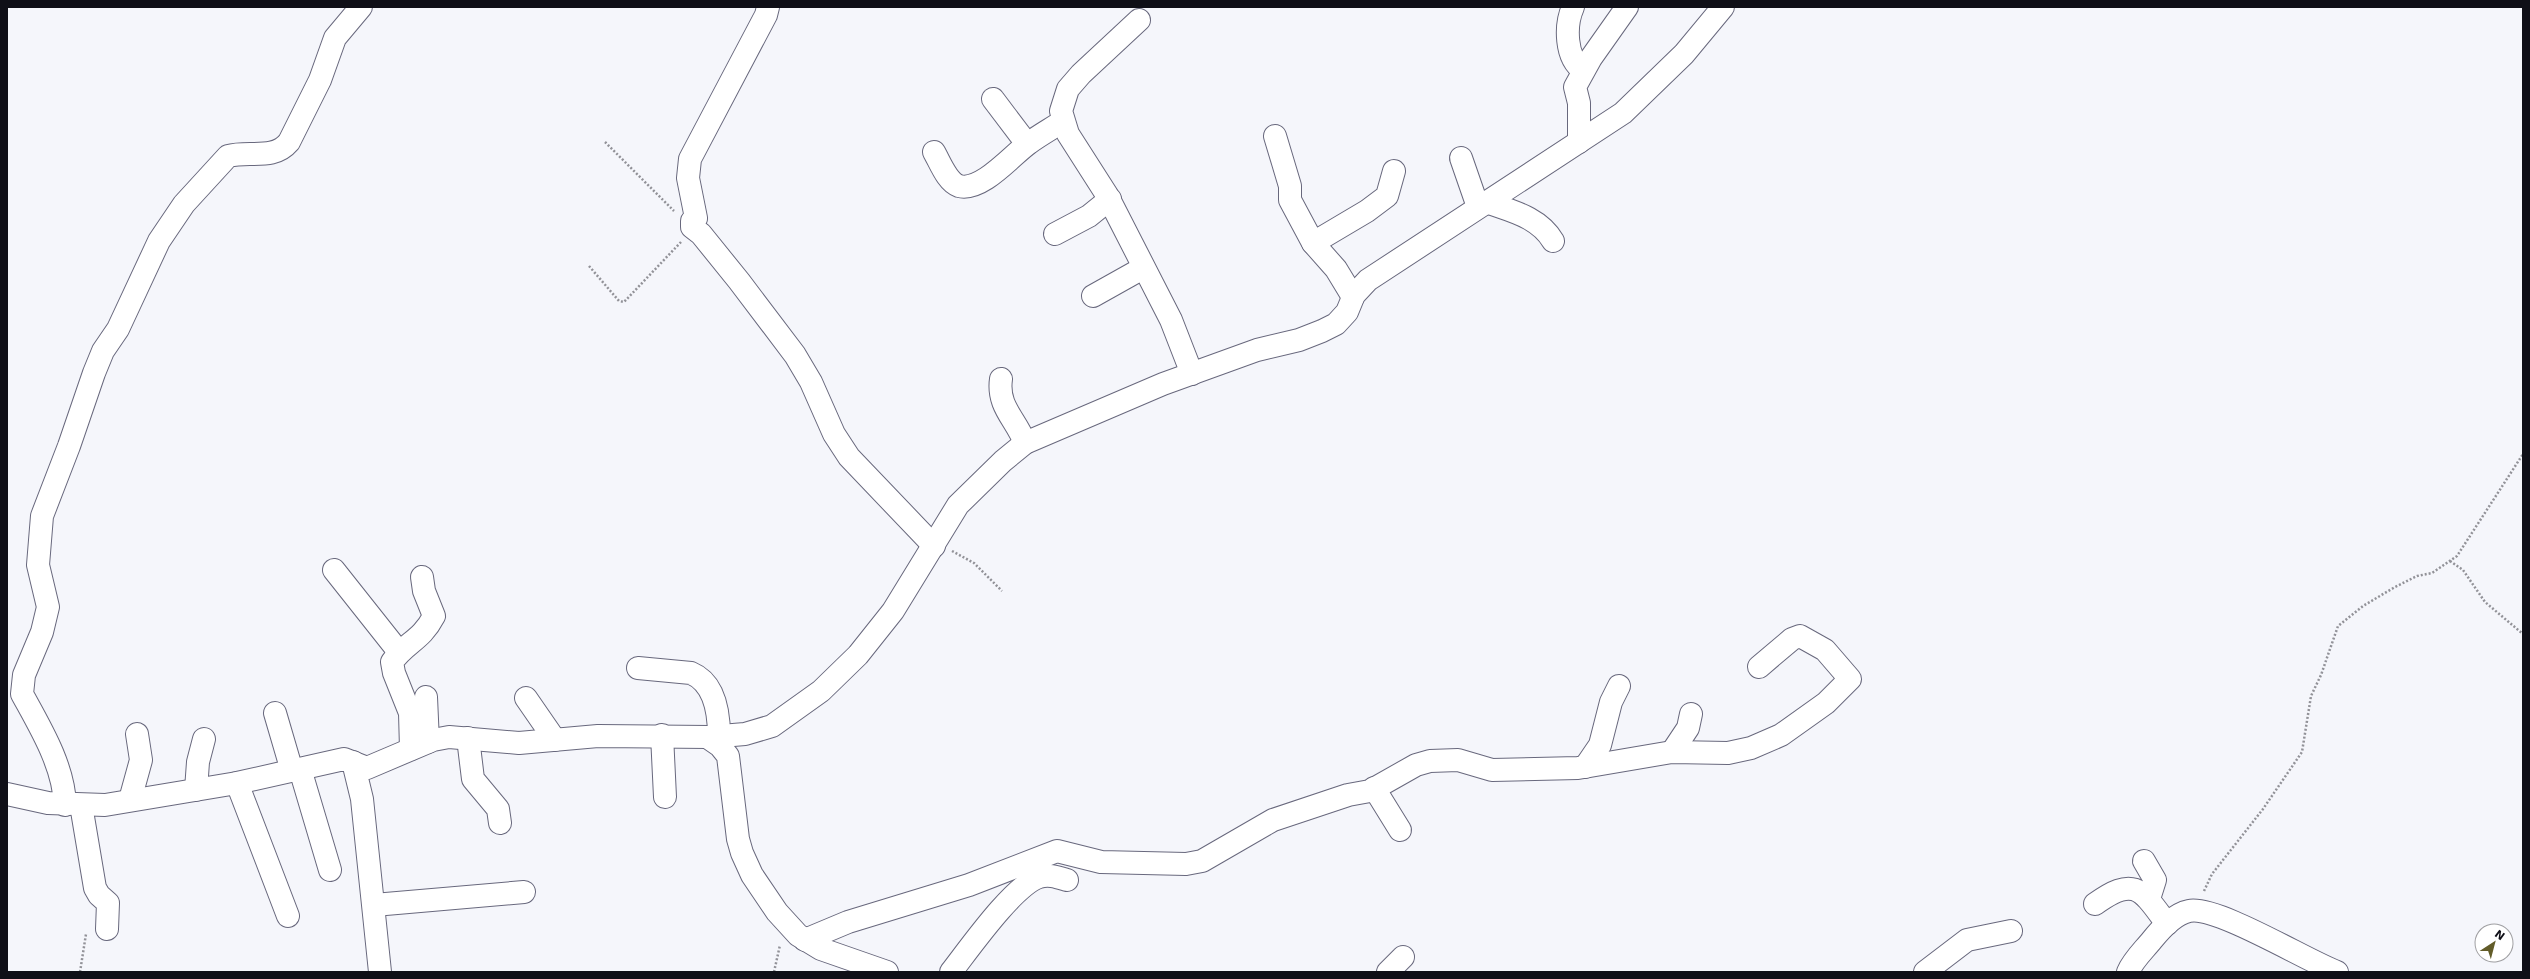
<svg xmlns="http://www.w3.org/2000/svg" width="2530" height="979" font-family="'DejaVu Sans',sans-serif">
	<rect width="100%" height="100%" fill="#f5f6fb"/>
	<g fill="none" stroke-linecap="round" stroke-linejoin="round">
		<defs>
			<g id="minor">
				<path d="M768,7l-2,8 -76,144 -2,19 8,40 -4,3v6l9,7 38,47 56,74 16,27 23,52 15,23 85,89"/>
				<path d="M1573,7c-8,18 -8,51 10,63"/>
				<path d="M1139,20l-58,54 -13,15 -7,22 7,23 39,61 64,125 21,54"/>
				<path d="M993,99l34,45"/>
				<path d="M1275,136l15,50v14l23,43 23,26 17,28"/>
				<path d="M1579,142v-39l-4,-16 16,-29 36,-51"/>
				<path d="M934,152c6,10 13,30 25,34 23,6 54,-32 70,-43 11,-8 22,-14 34,-22"/>
				<path d="M1461,158l17,49"/>
				<path d="M1486,202c25,9 53,15 67,39"/>
				<path d="M1055,234l34,-18 21,-17"/>
				<path d="M1313,243l54,-32 20,-15 7,-25"/>
				<path d="M1093,296l50,-28"/>
				<path d="M1001,379c-4,28 15,40 24,64"/>
				<path d="M334,570l65,82"/>
				<path d="M638,668l53,5c24,10 28,40 28,63"/>
				<path d="M426,697l2,45"/>
				<path d="M526,698l29,42"/>
				<path d="M275,713l17,58"/>
				<path d="M662,735l3,62"/>
				<path d="M707,737l13,9 8,10 10,83 4,14 10,22 25,37 21,23 23,14 66,23"/>
				<path d="M468,738l5,41 25,30 2,14"/>
				<path d="M411,749l-1,-36 -16,-40 -2,-11c14,-20 29,-21 42,-46l-10,-25 -2,-14"/>
				<path d="M1672,752l16,-24 3,-14"/>
				<path d="M353,762l9,37 18,173"/>
				<path d="M1585,767l15,-22 11,-43 8,-16"/>
				<path d="M300,769l30,101"/>
				<path d="M237,783l51,133"/>
				<path d="M1374,788l26,42"/>
				<path d="M196,790l2,-28 6,-23"/>
				<path d="M7,794l41,9 57,2 132,-22 107,-24 23,9 66,-28 16,-3 70,6 79,-7 111,1 36,-3 27,-8 49,-35 37,-36 35,-44 65,-106 45,-44 22,-18 138,-59 94,-34 42,-10 23,-9 14,-7 11,-12 7,-17 14,-15 255,-167 61,-59 39,-47"/>
				<path d="M130,800l11,-40 -4,-26"/>
				<path d="M65,805c-1,-39 -25,-78 -43,-111l2,-19 18,-43 6,-25 -10,-42 4,-49 27,-70 25,-73 9,-22 15,-22 41,-88 25,-37 44,-48c21,-6 45,5 61,-14l31,-62 15,-42 26,-31"/>
				<path d="M81,805l14,83 4,7 9,8 -1,26"/>
				<path d="M2144,861l11,19 -6,19"/>
				<path d="M2095,904c40,-29 47,-14 72,20"/>
				<path d="M374,905l150,-13"/>
				<path d="M805,940l43,-18 121,-37 88,-34 44,11 85,2 16,-3 71,-41 75,-25 22,-4 46,-26 14,-4 28,-1 34,10 86,-2 94,-16 56,1 23,-5 30,-13 45,-32 24,-24 -25,-29 -25,-14 -8,3 -33,28"/>
				<path d="M951,972c18,-23 62,-86 88,-95 10,-3 18,0 28,3"/>
				<path d="M1388,972l15,-15"/>
				<path d="M1925,972l42,-32 44,-9"/>
				<path d="M2128,972c5,-12 16,-22 24,-32 9,-11 22,-26 37,-29 27,-6 118,50 148,61"/>
			</g>
		</defs>
		<!-- minor casing -->
		<use href="#minor" stroke="#68687d" stroke-width="24"/>
		<!-- path -->
		<g stroke="#929298" stroke-width="2.5" stroke-dasharray="2 2" stroke-linecap="butt">
			<path d="M605,142l69,69"/>
			<path d="M589,266l30,35 5,1 57,-60"/>
			<path d="M952,551l22,12 28,28"/>
			<path d="M2450,561l13,9 22,32 38,32"/>
			<path d="M2204,891l8,-17 51,-65 39,-57 9,-56 10,-21 17,-49 25,-20 32,-19 22,-11 15,-3 25,-17 66,-102"/>
			<path d="M80,972l6,-38"/>
			<path d="M774,972l6,-27"/>
		</g>
		<!-- minor -->
		<use href="#minor" stroke="#fff" stroke-width="22"/>
	</g>
	<!-- border -->
	<rect width="2530" height="979" fill="none" stroke="#0f0f17" stroke-width="16"/>
	<!-- north arrow -->
	<g transform="translate(2494 943) rotate(36)"><circle r="19" fill="#ffffff" stroke="#9f9fa2"/>
	<path d="M0-3L7 15L0 10L-7 15Z" fill="#625c29"/>
	<text y="-6" font-size="11" font-weight="bold" text-anchor="middle" fill="#0f0f17">N</text>
	</g>
</svg>
